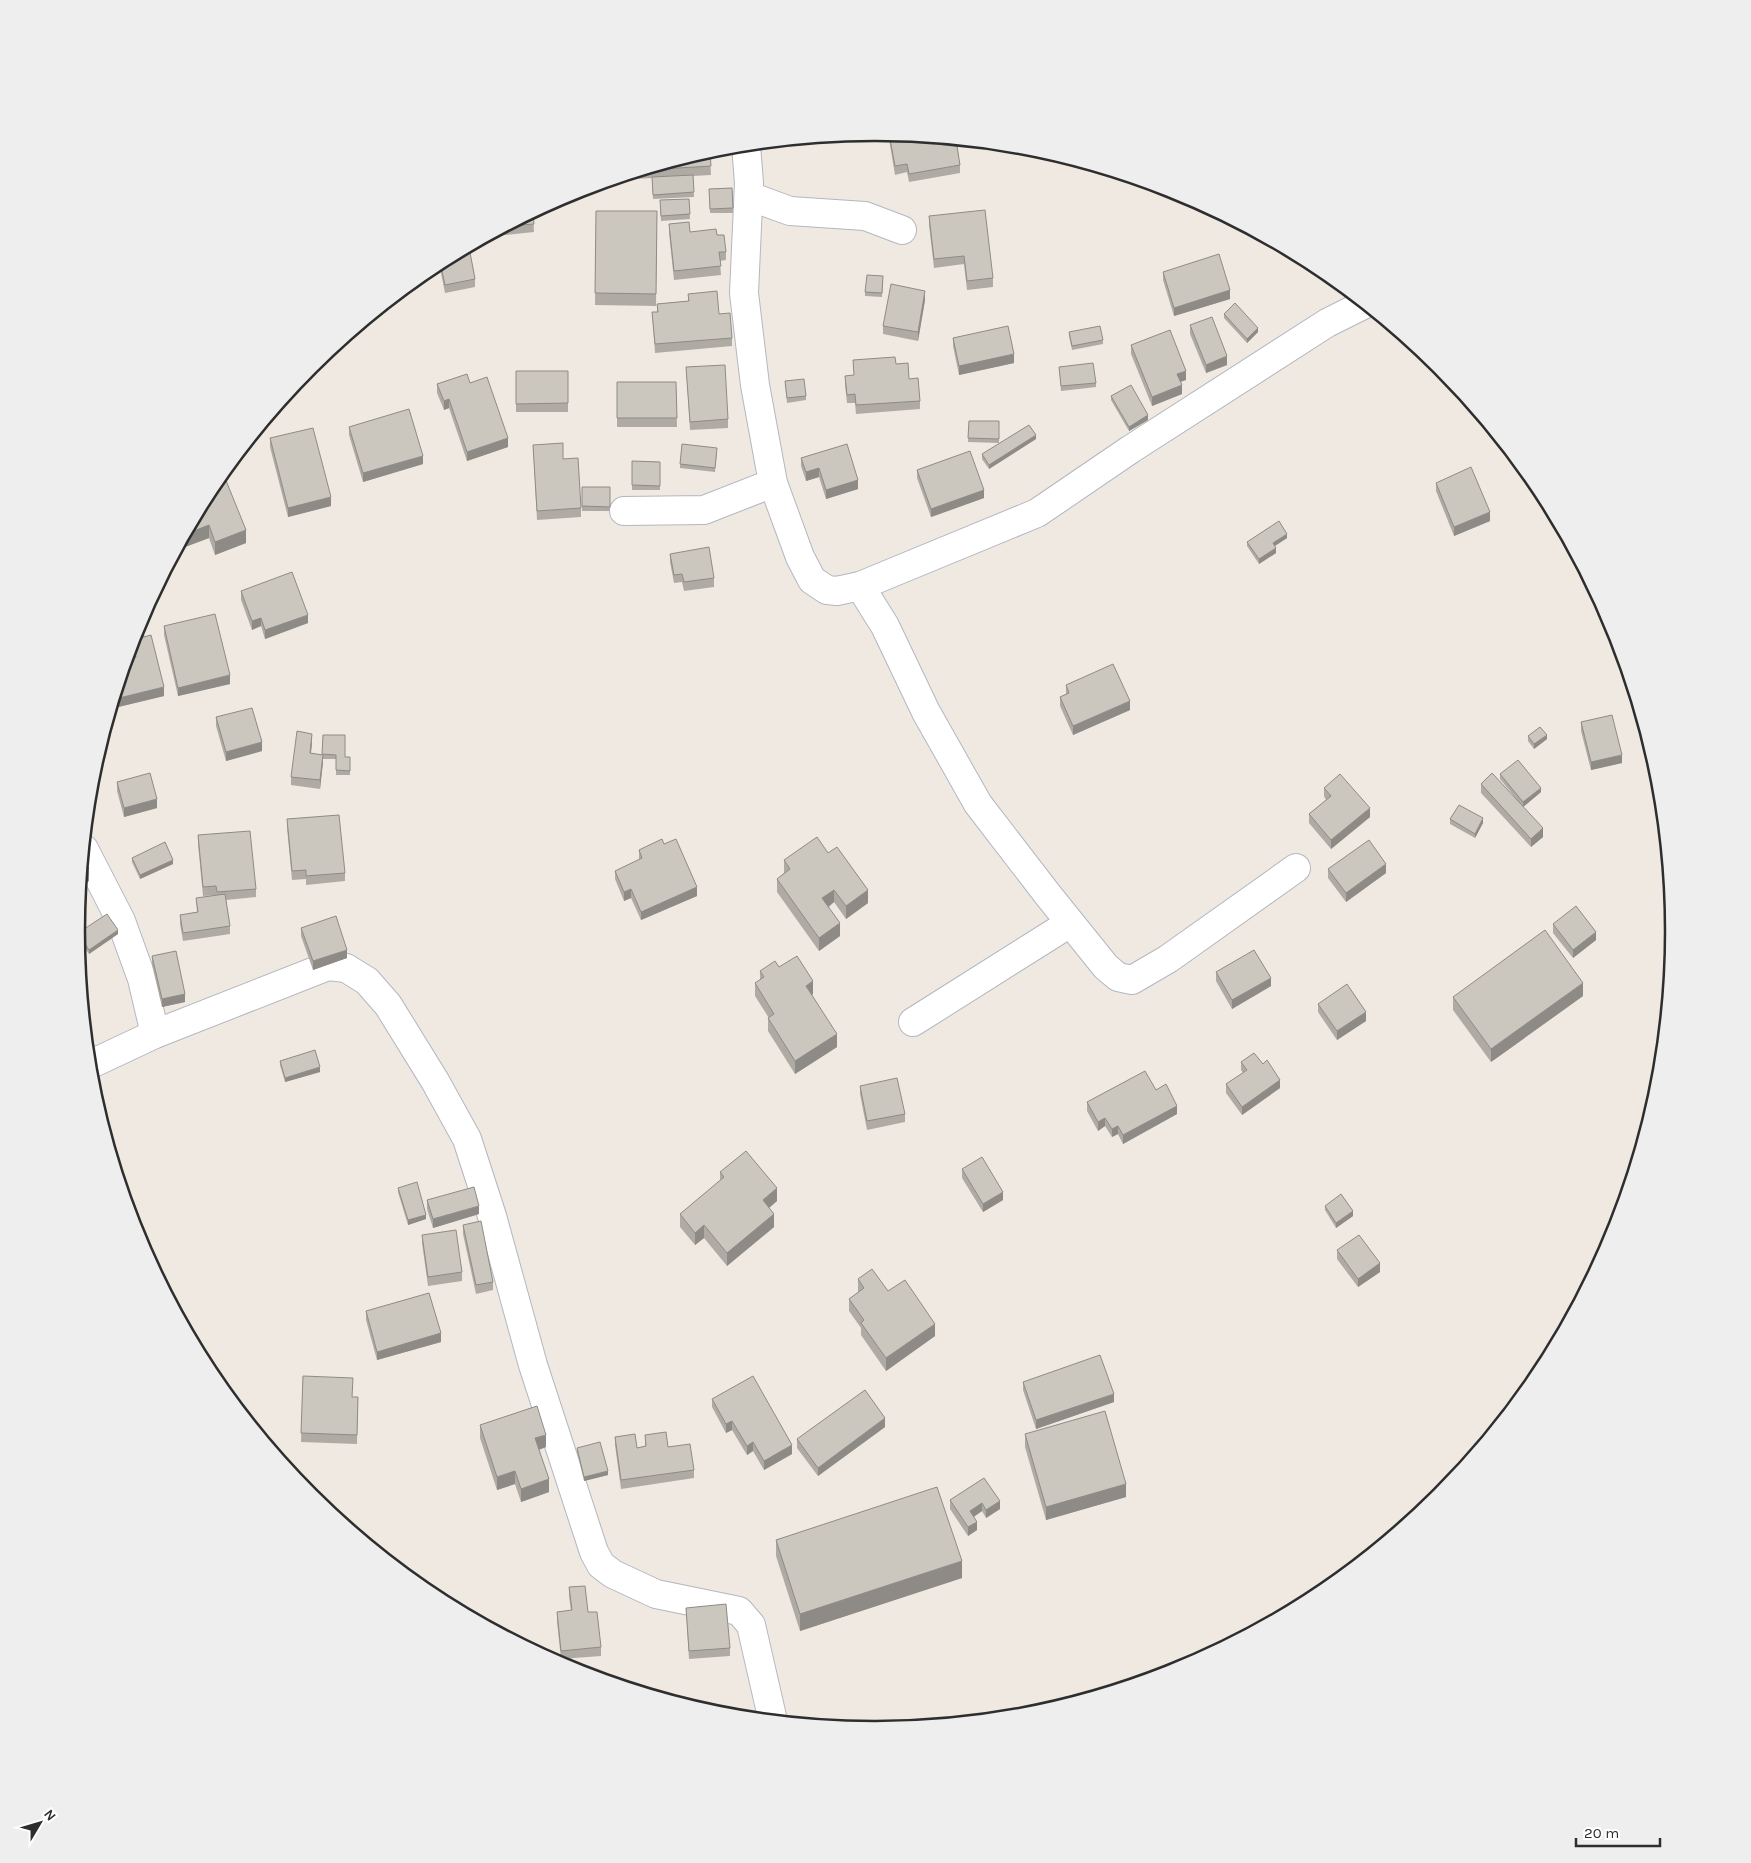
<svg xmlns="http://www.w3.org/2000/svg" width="1751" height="1863" font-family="Karla,sans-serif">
	<rect width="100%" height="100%" fill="#efe9e1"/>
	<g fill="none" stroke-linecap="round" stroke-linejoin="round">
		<defs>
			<g id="street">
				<path d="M746,145l3,38 -5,110 11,92 18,98 27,74 12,23 15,10 10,1 23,-5 177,-73 94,-64 196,-126 38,-19"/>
				<path d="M749,196l41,15 75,5 37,14"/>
				<path d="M624,511l80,-1 69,-27"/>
				<path d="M860,586l25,40 41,86 52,92 70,91 58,72 12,10 14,3 36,-21 128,-91"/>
				<path d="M84,849l37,72 21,58 13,55"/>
				<path d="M913,1022l157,-99"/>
				<path d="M89,1065l66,-31 173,-68 18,2 21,13 21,24 47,76 32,58 25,77 41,149 61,187 7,13 12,9 43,20 83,17 12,14 22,96"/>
			</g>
		</defs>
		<!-- street casing -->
		<use href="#street" stroke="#b4b7c1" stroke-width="30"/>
		<!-- street -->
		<use href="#street" stroke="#fff" stroke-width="28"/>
	</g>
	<!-- wall -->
	<g fill="#afaba4">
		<path d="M888,133l68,7 4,25v8l-51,9 -2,-10 -12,3z"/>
		<path d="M710,151l1,24 -18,1 1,21 -41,2 -1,-21 -18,1v-5z"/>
		<path d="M732,188l1,25h-23l-1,-24z"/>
		<path d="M689,199l1,20 -29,2 -1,-16z"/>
		<path d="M596,211h61l-1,95 -61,-1z"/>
		<path d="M533,213l1,19 -46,5z"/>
		<path d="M929,216l64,62v9l-26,3 -3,-26 -30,4 -5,-43z"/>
		<path d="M669,224l21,8 27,3 9,17v8l-6,1 1,14 -47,5 -5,-47z"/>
		<path d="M469,247l6,32v8l-30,6 -6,-30z"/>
		<path d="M1163,272l67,27 -56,17 -11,-36z"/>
		<path d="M883,280l-1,17 -17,-1v-4z"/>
		<path d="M688,294l31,20 13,24v8l-77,7 -3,-41h5v-8l31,-3z"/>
		<path d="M925,300l-7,41 -35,-7v-8z"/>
		<path d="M1224,314l34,18 -11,11 -23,-25z"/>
		<path d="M1190,325l37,40 -21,8 -16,-39z"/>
		<path d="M1069,332l34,8v4l-31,6 -3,-14z"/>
		<path d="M953,338l61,25 -55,12 -6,-29z"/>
		<path d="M1131,345l55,35 -6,2 2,12 -30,12 -21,-52z"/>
		<path d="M853,360l43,4 13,15 11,22v8l-64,5 -1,-11h-8l-2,-18v-9l9,-1z"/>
		<path d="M686,367l42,52v9l-38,2z"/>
		<path d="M1059,367l37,16v4l-35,4z"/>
		<rect x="516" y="371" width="52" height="41"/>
		<path d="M785,381l21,15v4l-19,3z"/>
		<path d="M617,382h59l1,45h-60z"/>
		<path d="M470,383l38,64 -41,14 -18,-53 -5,2 -7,-17v-9z"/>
		<path d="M1111,396l37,24 -19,11 -18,-31z"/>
		<path d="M969,421h30v22l-31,-1z"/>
		<path d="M349,427l74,37 -60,18 -14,-47z"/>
		<path d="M270,438l61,68 -43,11 -18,-70z"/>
		<path d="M1036,439l-47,30 -7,-10v-5z"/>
		<path d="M533,445l30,14 18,49v9l-44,3z"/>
		<path d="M717,452l-2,20 -35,-4v-4z"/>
		<path d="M801,458l57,31 -32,10 -7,-22 -13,4 -5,-15z"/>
		<path d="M632,461l28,1v28h-28z"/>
		<path d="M917,470l67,28 -53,19 -14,-39z"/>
		<path d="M1436,483l54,38 -36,15 -18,-45z"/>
		<path d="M211,487l35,56 -31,12 -6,-17 -32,12z"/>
		<rect x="582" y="487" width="28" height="24"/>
		<path d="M1287,538l-12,8 1,7 -17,11 -12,-18v-4z"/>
		<path d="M670,554l44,24v9l-30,4 -2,-9 -8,1 -4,-21z"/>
		<path d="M241,591l67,32 -43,16 -4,-13 -9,4 -11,-30z"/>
		<path d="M137,625l7,12 20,59 -50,12 -1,-3 14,-46 7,-2 -3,-8v-5z"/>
		<path d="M164,626l66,58 -52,12 -14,-61z"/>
		<path d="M1066,685l64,25 -57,25 -13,-29v-9l6,-3z"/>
		<path d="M216,717l46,34 -36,10 -10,-35z"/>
		<path d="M1581,722l41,41 -31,7 -10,-39z"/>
		<path d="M323,735l22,22h5v18h-14v-16h-13l-3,30 -29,-4v-8l21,-35 -1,11 11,2z"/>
		<path d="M1528,736l19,3 -13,10 -6,-8z"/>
		<path d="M1500,774l41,18 -18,15 -23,-28z"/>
		<path d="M117,782l40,26 -33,9 -7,-26z"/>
		<path d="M1481,784l62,53 -12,10 -50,-54z"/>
		<path d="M1324,788l46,29 -39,32 -22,-26v-9l17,-14 -2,-4z"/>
		<path d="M287,819l58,54v8l-39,4v-6l-14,1 -5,-52z"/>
		<path d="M1450,819l33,4 -8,15 -25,-14z"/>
		<path d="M198,835l58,54v8l-30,3 4,26v8l-47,7 -3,-17v-9l17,-3 -1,-14 21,-3 -14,1 -5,-52z"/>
		<path d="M664,844l33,52 -56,24 -10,-22 -7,3 -9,-22v-8l24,-11v-10z"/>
		<path d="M828,853l40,50 -22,16 -12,-17 -5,5 11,29 -21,15 -42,-59v-13l7,-6v-13z"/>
		<path d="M132,858l41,6 -33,15 -8,-17z"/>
		<path d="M1328,869l58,4 -40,29 -18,-24z"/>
		<path d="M1553,924l43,16 -23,18 -20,-25z"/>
		<path d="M301,928l46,30 -34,12 -12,-34z"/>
		<path d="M78,933l40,1 -29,20 -11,-16z"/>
		<path d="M152,956l33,46 -23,5 -10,-42z"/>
		<path d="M779,967l34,27 -1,1 25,52 -42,27 -27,-43v-13h1l-14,-22v-13l5,-3v-9z"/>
		<path d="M1216,972l55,14 -39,23 -16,-28z"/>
		<path d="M1583,996l-92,66 -38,-52v-13z"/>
		<path d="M1318,1004l48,17 -29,19 -19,-28z"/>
		<path d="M280,1061l40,11 -35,10 -5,-17z"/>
		<path d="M1241,1062l22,2 17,24 -38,27 -16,-22v-9l17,-11 -2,-3z"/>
		<path d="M860,1086l45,28v8l-38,8 -7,-36z"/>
		<path d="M1156,1090l21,24 -54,30 -5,-10 -6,3 -7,-11 -7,5 -11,-20v-9z"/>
		<path d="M962,1169l41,31 -20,12 -21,-34z"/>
		<path d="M720,1172l57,29 -8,7 5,19 -47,39 -23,-28 -9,7 -15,-18v-13l40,-33z"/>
		<path d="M398,1188l28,31 -18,6 -10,-33z"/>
		<path d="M427,1200l52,14 -46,14 -6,-19z"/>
		<path d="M1325,1206l28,10 -17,12 -11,-18z"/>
		<path d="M463,1225l30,57v8l-17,4 -13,-60z"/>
		<path d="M422,1235l40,37v9l-34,5 -6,-43z"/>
		<path d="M1337,1250l43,22 -22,15 -21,-28z"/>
		<path d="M858,1279l30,12 47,45 -49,35 -25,-36v-7l-12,-17v-12l9,-7z"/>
		<path d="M366,1311l75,31 -64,18 -11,-40z"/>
		<path d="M303,1376l49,21h6l-1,47 -56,-2z"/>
		<path d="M1023,1382l91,20 -78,27 -13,-39z"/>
		<path d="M712,1399l80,55 -28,16 -11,-19 -6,4 -15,-25 -6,3 -14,-26z"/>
		<path d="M480,1425l66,22 -7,3 10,42 -28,10 -6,-18 -18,6 -17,-52z"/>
		<path d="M885,1427l-67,49 -21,-28v-9z"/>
		<path d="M1025,1434l101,63 -80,23 -21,-73z"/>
		<path d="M645,1435l23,12 26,23v8l-73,11 -6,-44v-8l22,11 8,-2z"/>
		<path d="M577,1448l31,27 -24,6 -7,-29z"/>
		<path d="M984,1478l16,31 -14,9 -4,-7 -8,6 3,13 -9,6 -18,-27v-9z"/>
		<path d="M776,1540l186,38 -162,53 -24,-75z"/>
		<path d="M569,1587l19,25 13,35v9l-40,3 -4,-38v-9l14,-1 -2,-15z"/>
		<path d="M686,1608l44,40v8l-41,3z"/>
	</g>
	<!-- shaded-wall -->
	<g fill="#8e8b86">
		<path d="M1230,290v9l-56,17v-8z"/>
		<path d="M925,291v9l-7,41v-9z"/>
		<path d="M1258,328v4l-11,11v-4z"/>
		<path d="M1014,354v9l-55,12v-9z"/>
		<path d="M1227,356v9l-21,8v-8z"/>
		<path d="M1186,371v9l-9,3v-9z"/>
		<path d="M1182,385v9l-30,12v-9z"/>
		<path d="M449,399v9l-5,2v-9z"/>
		<path d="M1148,415v5l-19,11v-4z"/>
		<path d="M1036,435v4l-47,30v-4z"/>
		<path d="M508,438v9l-41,14v-9z"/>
		<path d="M423,456v8l-60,18v-9z"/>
		<path d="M819,468v9l-13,4v-9z"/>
		<path d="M858,480v9l-32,10v-9z"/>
		<path d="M984,490v8l-53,19v-8z"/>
		<path d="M331,497v9l-43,11v-9z"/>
		<path d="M1490,512v9l-36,15v-9z"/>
		<path d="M209,525v13l-32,12 9,-16z"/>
		<path d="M246,530v13l-31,12v-13z"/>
		<path d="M1287,534v4l-14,9v-4z"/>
		<path d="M1276,548v5l-17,11v-5z"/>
		<path d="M308,615v8l-43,16v-9z"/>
		<path d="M261,618v8l-9,4v-9z"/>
		<path d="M230,675v9l-52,12v-8z"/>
		<path d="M164,687v9l-50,12 1,-9z"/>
		<path d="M1130,701v9l-57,25v-9z"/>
		<path d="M312,734v8l-2,20v-9z"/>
		<path d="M1547,735v4l-13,10v-5z"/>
		<path d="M262,742v9l-36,10v-9z"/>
		<path d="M323,755v8l-3,26v-9z"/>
		<path d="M1622,755v8l-31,7v-8z"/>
		<path d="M1541,788v4l-18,15v-5z"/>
		<path d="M157,799v9l-33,9v-9z"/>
		<path d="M1370,808v9l-39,32v-9z"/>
		<path d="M1483,818v5l-8,15v-4z"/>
		<path d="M1543,828v9l-12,10v-8z"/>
		<path d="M173,860v4l-33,15v-4z"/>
		<path d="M1386,864v9l-40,29v-9z"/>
		<path d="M89,868v13l-8,6 1,-14z"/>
		<path d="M697,887v9l-56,24v-8z"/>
		<path d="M631,889v9l-7,3v-9z"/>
		<path d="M834,890v12l-12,9v-13z"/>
		<path d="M868,890v13l-22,16v-13z"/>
		<path d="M840,923v13l-21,15v-13z"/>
		<path d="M118,930v4l-29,20v-4z"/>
		<path d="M1596,932v8l-23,18v-8z"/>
		<path d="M347,950v8l-34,12v-9z"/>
		<path d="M1271,978v8l-39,23v-9z"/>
		<path d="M813,981v13l-7,4v-12z"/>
		<path d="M1583,983v13l-92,66v-13z"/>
		<path d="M185,994v8l-23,5v-8z"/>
		<path d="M1366,1012v9l-29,19v-9z"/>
		<path d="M837,1034v13l-42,27v-13z"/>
		<path d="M320,1067v5l-35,10v-4z"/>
		<path d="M1280,1080v8l-38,27v-8z"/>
		<path d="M1177,1106v8l-54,30v-9z"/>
		<path d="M1105,1118v8l-7,5v-9z"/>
		<path d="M1118,1126v8l-6,3v-8z"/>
		<path d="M777,1188v13l-14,12v-13z"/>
		<path d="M1003,1192v8l-20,12v-8z"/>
		<path d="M479,1206v8l-46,14v-9z"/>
		<path d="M1353,1211v5l-17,12v-5z"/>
		<path d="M774,1214v13l-47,39v-13z"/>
		<path d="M426,1215v4l-18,6v-5z"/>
		<path d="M704,1225v13l-9,7v-12z"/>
		<path d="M1380,1263v9l-22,15v-8z"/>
		<path d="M935,1324v12l-49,35v-13z"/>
		<path d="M441,1333v9l-64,18v-8z"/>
		<path d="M1114,1394v8l-78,27v-9z"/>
		<path d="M885,1418v9l-67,49v-8z"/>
		<path d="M732,1421v9l-6,3v-9z"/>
		<path d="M546,1435v12l-11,4v-13z"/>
		<path d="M753,1442v9l-6,4v-9z"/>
		<path d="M792,1445v9l-28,16v-9z"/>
		<path d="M515,1471v13l-18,6v-13z"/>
		<path d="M608,1471v4l-24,6v-4z"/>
		<path d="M549,1479v13l-28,10v-13z"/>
		<path d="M1126,1484v13l-80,23v-13z"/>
		<path d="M1000,1501v8l-14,9v-8z"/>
		<path d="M982,1503v8l-12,8v-8z"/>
		<path d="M977,1522v8l-9,6v-9z"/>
		<path d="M962,1561v17l-162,53v-17z"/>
	</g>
	<!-- building -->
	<g fill="#cbc7bf" stroke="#8e8b86">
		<path d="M889,134l67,6 4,25 -51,9 -2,-10 -12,2z"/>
		<path d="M710,151l1,15 -65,4z"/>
		<path d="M693,175l1,17 -41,3 -1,-18z"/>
		<path d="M732,188l1,20 -23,1 -1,-20z"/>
		<path d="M689,199l1,15 -29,2 -1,-16z"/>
		<path d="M985,210l8,68 -26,3 -3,-25 -30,3 -5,-43z"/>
		<path d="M596,211h61l-1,83 -61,-1z"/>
		<path d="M533,213l1,11 -26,2z"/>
		<path d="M689,222l1,10 26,-3 1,6h7l2,17h-7l2,14 -47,5 -5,-47z"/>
		<path d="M469,247l6,32 -30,6 -5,-23z"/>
		<path d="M1219,254l11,36 -56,18 -11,-36z"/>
		<path d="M867,275l16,1 -1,17 -17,-1z"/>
		<path d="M891,284l34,7 -7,41 -35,-6z"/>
		<path d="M717,291l2,23 11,-1 2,25 -77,6 -3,-32h6l-1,-8 32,-3 -1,-7z"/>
		<path d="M1235,303l23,25 -11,11 -23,-25z"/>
		<path d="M1212,317l15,39 -21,9 -16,-40z"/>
		<path d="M1008,326l6,28 -55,12 -6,-28z"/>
		<path d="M1100,326l3,14 -31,6 -3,-14z"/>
		<path d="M1170,330l16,41 -9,3 5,11 -30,12 -21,-52z"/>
		<path d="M895,357l1,7 12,-1 1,16 9,-1 2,23 -64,4 -1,-11 -8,1 -2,-19 9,-1 -1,-15z"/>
		<path d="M1093,363l3,20 -35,3 -2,-19z"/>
		<path d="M725,365l3,54 -38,3 -4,-55z"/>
		<path d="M516,371h52v32l-52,1z"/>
		<path d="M467,374l3,9 17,-6 21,61 -41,14 -18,-53 -5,2 -7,-17z"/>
		<path d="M804,379l2,17 -19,2 -2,-17z"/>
		<path d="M617,382h59l1,36h-60z"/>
		<path d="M1131,385l17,30 -19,12 -18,-31z"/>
		<path d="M409,409l14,47 -60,17 -14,-46z"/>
		<path d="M969,421h30v18l-31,-1z"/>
		<path d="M1029,425l7,10 -47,30 -7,-11z"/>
		<path d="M313,428l18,69 -43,11 -18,-70z"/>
		<path d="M563,443v16l15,-1 3,50 -44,3 -4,-66z"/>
		<path d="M682,444l35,4 -2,20 -35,-4z"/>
		<path d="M847,444l11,36 -32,10 -7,-22 -13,4 -5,-14z"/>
		<path d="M970,451l14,39 -53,19 -14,-39z"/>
		<path d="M632,461l28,1v24l-28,-1z"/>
		<path d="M1471,467l19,45 -36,15 -18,-44z"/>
		<path d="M225,478l21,52 -31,12 -6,-17 -23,9 25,-47 5,-6z"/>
		<path d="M582,487h28v20l-28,-1z"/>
		<path d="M1279,521l8,13 -14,9 3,5 -17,11 -12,-17z"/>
		<path d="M709,547l5,31 -30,4 -2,-8 -8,1 -4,-21z"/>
		<path d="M292,572l16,43 -43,15 -4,-12 -9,3 -11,-30z"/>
		<path d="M215,614l15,61 -52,13 -14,-62z"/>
		<path d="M141,619l3,18 -11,3 4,-15z"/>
		<path d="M151,635l13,52 -49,12 12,-40 9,-2 -4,-15 1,-2z"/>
		<path d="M1113,664l17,37 -57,25 -13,-29 9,-4 -3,-8z"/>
		<path d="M252,708l10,34 -36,10 -10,-35z"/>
		<path d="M1612,715l10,40 -31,7 -10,-40z"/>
		<path d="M1540,727l7,8 -13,9 -6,-8z"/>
		<path d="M297,731l15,3 -2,19 13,2 -3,25 -29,-3z"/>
		<path d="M323,735h22v22h5v14l-14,-1v-15l-14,-1z"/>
		<path d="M1518,760l23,28 -18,14 -23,-28z"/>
		<path d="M150,773l7,26 -33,9 -7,-26z"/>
		<path d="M1492,773l51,55 -12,11 -50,-55z"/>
		<path d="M1340,774l30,34 -39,32 -22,-26 22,-18 -7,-8z"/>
		<path d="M1459,805l24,13 -8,16 -25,-15z"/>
		<path d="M339,815l6,58 -39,3v-6l-14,1 -5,-52z"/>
		<path d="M250,831l6,58 -39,3 -1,-6 -13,1 -5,-52z"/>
		<path d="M817,837l11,16 9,-6 31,43 -22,16 -12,-16 -12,8 18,25 -21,15 -42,-59 13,-10 -6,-9z"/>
		<path d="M662,839l2,5 12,-5 21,48 -56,25 -10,-23 -7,3 -9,-21 27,-13 -3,-8z"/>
		<path d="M1369,840l17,24 -40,29 -18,-24z"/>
		<path d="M165,842l8,18 -33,15 -8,-17z"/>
		<path d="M83,861l6,7 -7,5z"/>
		<path d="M225,894l5,32 -47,7 -3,-18 18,-3 -2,-14z"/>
		<path d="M1576,906l20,26 -23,18 -20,-26z"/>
		<path d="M107,914l11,16 -29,20 -11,-17z"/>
		<path d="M336,916l11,34 -34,11 -12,-33z"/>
		<path d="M1545,930l38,53 -92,66 -38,-52z"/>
		<path d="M1254,950l17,28 -39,22 -16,-28z"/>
		<path d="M176,951l9,43 -23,5 -10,-43z"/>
		<path d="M797,956l16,25 -7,5 31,48 -42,27 -27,-43 6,-4 -19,-31 9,-6 -4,-6 15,-10 4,6z"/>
		<path d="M1347,984l19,28 -29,19 -19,-27z"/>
		<path d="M315,1050l5,17 -35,11 -5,-17z"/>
		<path d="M1254,1053l9,11 4,-4 13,20 -38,27 -16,-23 21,-14 -6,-8z"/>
		<path d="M1145,1071l11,19 10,-6 11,22 -54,29 -5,-9 -6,3 -7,-11 -7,4 -11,-20z"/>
		<path d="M897,1078l8,36 -38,7 -7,-35z"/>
		<path d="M746,1151l31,37 -14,12 11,14 -47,39 -23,-28 -9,8 -15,-19 44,-37 -4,-5z"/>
		<path d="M982,1157l21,35 -20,12 -21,-35z"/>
		<path d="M417,1182l9,33 -18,5 -10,-32z"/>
		<path d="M474,1187l5,19 -46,13 -6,-19z"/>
		<path d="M1341,1194l12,17 -17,12 -11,-17z"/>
		<path d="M481,1221l12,61 -17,3 -13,-60z"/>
		<path d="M456,1230l6,42 -34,5 -6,-42z"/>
		<path d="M1359,1235l21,28 -22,16 -21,-29z"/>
		<path d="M872,1269l16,22 17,-11 30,44 -49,34 -25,-35 3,-3 -15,-21 15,-11 -6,-9z"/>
		<path d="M429,1293l12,40 -64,19 -11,-41z"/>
		<path d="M1100,1355l14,39 -78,26 -13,-38z"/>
		<path d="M303,1376l50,2 -1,19h6l-1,38 -56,-2z"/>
		<path d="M753,1376l39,69 -28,16 -11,-19 -6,4 -15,-25 -6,3 -14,-25z"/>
		<path d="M865,1390l20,28 -67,50 -21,-29z"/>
		<path d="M537,1406l9,29 -11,3 14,41 -28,10 -6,-18 -18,6 -17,-52z"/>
		<path d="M1105,1411l21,73 -80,23 -21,-73z"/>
		<path d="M666,1432l2,15 22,-3 4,26 -73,10 -6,-43 20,-3 2,14 9,-2 -1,-11z"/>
		<path d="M600,1442l8,29 -24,6 -7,-29z"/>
		<path d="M984,1478l16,23 -14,9 -4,-7 -12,8 7,11 -9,5 -18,-27z"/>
		<path d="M937,1487l25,74 -162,53 -24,-74z"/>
		<path d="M585,1586l3,26h9l4,35 -40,4 -4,-39 15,-2 -3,-23z"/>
		<path d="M726,1604l4,44 -41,3 -3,-43z"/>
	</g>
	<!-- crop -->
	<path d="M0 0H1751V1863H0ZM85 931a790 790 0 1 1 1580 0a790 790 0 1 1-1580 0Z" fill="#eee" fill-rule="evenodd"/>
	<path fill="none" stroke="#2e2e2e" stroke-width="2.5" d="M85 931a790 790 0 1 1 1580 0a790 790 0 1 1-1580 0Z"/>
	<!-- north arrow -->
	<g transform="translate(40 1823) rotate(52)" stroke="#ffffff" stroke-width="4" paint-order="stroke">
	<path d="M0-4L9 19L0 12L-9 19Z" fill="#2e2e2e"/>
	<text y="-8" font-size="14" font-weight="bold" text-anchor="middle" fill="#2e2e2e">N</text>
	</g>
	<!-- scale -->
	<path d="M1576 1838v8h84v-8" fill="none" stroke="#2e2e2e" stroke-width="2.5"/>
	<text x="1584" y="1838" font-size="15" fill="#2e2e2e" stroke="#ffffff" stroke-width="4" paint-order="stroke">20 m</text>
</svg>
